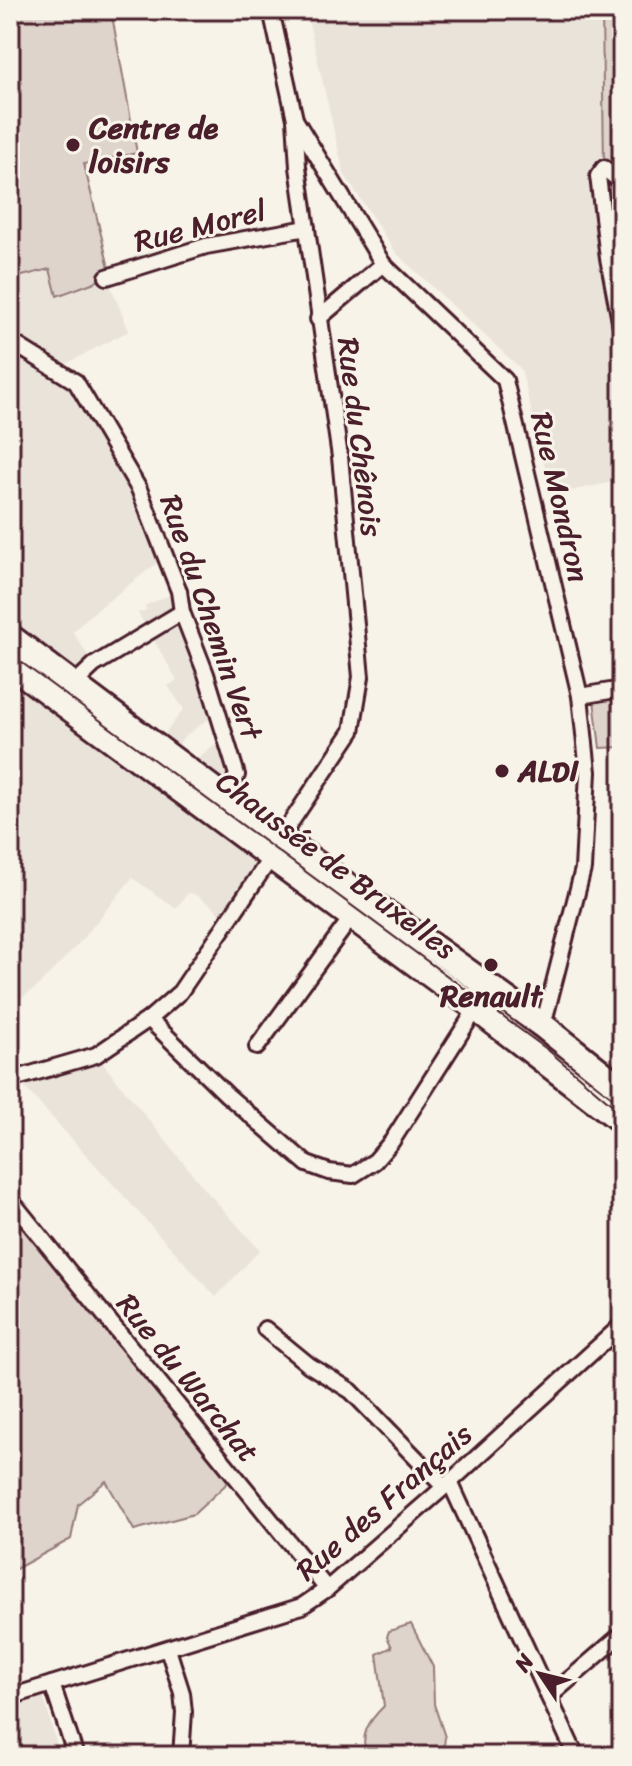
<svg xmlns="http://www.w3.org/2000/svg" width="632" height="1766" font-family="Sriracha,sans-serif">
	<rect width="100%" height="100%" fill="#f7f3e8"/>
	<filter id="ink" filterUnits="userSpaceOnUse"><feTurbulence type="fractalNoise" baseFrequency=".0125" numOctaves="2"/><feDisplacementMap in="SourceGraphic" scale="16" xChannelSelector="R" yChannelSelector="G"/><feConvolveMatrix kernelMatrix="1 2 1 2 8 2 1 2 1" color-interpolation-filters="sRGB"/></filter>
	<g filter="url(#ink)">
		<!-- built -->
		<g fill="#eae3da">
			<path d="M306,10h297l3,152 -18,13 34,204v101l-70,15 -31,-126 -125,-116 -52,-79z"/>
			<path d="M51,269l6,26 50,-18 22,54 -62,32 -39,-14 48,33 91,173 -78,61 -16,16 21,33 -21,20 -63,-34v-372z"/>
			<path d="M179,591l38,122 -32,23 -21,28 -15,-10 35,-45 -16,-23 9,-6 -39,-67 9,-3 -3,-4z"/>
			<path d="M10,674l262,182 -53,59 -4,-7 -21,-14 -6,-1 -12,15 -44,-30 -50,62 -45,47 -27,19z"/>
			<path d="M225,739l12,36 -19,42 -35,-38 22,-27z"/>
			<path d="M96,1055l112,138 52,57 -44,47 -200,-219z"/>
			<path d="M41,1688l19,68h-50v-60z"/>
		</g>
		<!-- green -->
		<g fill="#ded4cc" stroke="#947a7c" stroke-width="2">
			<path d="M10,10h101l26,143 -53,11 27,112 -54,20 -7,-27 -40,10z"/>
			<path d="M602,10h20v279l-24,-113 6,-8z"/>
			<path d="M622,696v51l-22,1 -6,-48z"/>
			<path d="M10,1199l225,277 -41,38 -60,16 -28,-49 -28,23 -7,35 -61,33z"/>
			<path d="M411,1624l22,43 1,37 11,33 -2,19h-76c-8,-22 2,-35 17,-50l-7,-52 15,-7 -5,-10 2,-6z"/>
		</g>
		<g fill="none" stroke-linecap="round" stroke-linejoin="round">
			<defs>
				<g id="street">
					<path d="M296,121l87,143 122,116 75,316 8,76 -5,97 -37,145 -6,14"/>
					<path d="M622,183l-18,-15 -6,8 10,82 14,74"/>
					<path d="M107,277l99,-31 101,-18"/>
					<path d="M318,319l65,-55"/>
					<path d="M10,341l66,41 63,107 40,102 3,21 24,62 31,101 -13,28"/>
					<path d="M73,685l21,-20 88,-53"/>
					<path d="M580,696l42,-7"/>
					<path d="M149,1019l78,76 80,69 22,8 24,3 22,-14 17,-20 84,-132"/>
					<path d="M257,1047l99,-136"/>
					<path d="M10,1080l86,-25 53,-36 31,-27 92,-136 9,-19 71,-106 9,-54 -21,-220 -42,-290 -3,-48 -24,-109"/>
					<path d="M10,1199l317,390"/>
					<path d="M265,1329l44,36 42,26 93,96"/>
					<path d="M450,1482l126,274"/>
					<path d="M168,1649l14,44 2,19 -3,44"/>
					<path d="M52,1684l24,72"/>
					<path d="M10,1697l292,-91 25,-17 123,-107 172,-157"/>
					<path d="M549,1697l73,-63"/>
				</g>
				<g id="primary">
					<path d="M10,637l216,162 316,226 80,64"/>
					<path d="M10,664l459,339 153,118"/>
				</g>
			</defs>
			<!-- street casing -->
			<use href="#street" stroke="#4a1f2b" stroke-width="20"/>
			<!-- primary casing -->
			<use href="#primary" stroke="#4a1f2b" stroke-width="30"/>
			<!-- street -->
			<use href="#street" stroke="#f7f3e8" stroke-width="14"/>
			<!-- primary -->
			<use href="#primary" stroke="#f7f3e8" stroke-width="24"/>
			<!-- tram -->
			<path stroke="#4a1f2b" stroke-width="2" d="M10,654l538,396 74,63"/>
		</g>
	</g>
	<!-- markers -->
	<g fill="#4a1f2b" stroke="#f7f3e8" stroke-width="3">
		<circle cx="73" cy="145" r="8"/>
		<circle cx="502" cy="771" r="8"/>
		<circle cx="491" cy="965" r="8"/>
	</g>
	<g text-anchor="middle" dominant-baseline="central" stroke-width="6" stroke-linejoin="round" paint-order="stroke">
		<!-- poi labels -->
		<g font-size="30" font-weight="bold" fill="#4a1f2b" stroke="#f7f3e8" text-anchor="start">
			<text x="89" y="128">Centre de<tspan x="89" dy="34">loisirs</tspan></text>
			<text x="518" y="771">ALDI</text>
			<text x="491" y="996" text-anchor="middle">Renault</text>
		</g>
		<!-- street labels -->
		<g font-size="30" fill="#4a1f2b" stroke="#f7f3e8">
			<text transform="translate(200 226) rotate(-14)">Rue Morel</text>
			<text transform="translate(360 437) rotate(83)">Rue du Chênois</text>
			<text transform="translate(560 497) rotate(77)">Rue Mondron</text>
			<text transform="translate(211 617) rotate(71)">Rue du Chemin Vert</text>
			<text transform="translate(336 865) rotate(37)">Chaussée de Bruxelles</text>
			<text transform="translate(188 1378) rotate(51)">Rue du Warchat</text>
			<text transform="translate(384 1502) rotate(-41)">Rue des Français</text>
		</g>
	</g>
	<!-- margin -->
	<rect width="632" height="1766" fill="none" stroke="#f7f3e8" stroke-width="40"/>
	<rect x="20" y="20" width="592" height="1726" fill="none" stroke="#4a1f2b" stroke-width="3" filter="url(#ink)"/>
	<!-- north arrow -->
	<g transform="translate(540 1674) rotate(305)" stroke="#f7f3e8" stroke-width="6" paint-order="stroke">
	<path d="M0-6L14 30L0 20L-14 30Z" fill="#4a1f2b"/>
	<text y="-12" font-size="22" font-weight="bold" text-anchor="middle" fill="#4a1f2b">N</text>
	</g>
</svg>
